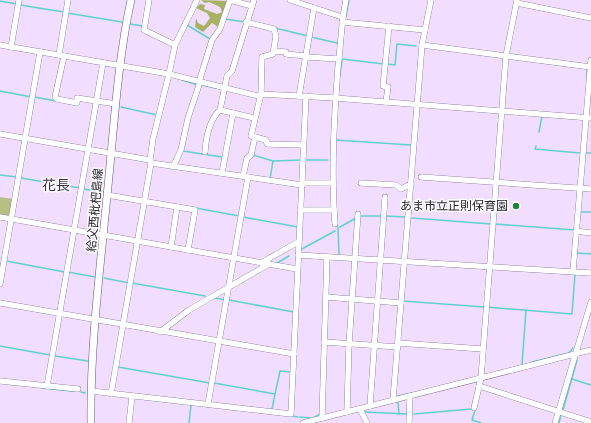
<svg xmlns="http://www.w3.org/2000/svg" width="591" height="423" font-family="'Space Grotesk','Noto Sans JP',sans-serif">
	<rect width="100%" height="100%" fill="#f0ddff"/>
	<!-- green -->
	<path fill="#b7bf86" d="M0,197l13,2 -3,17 -10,-2z"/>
	<!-- forest -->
	<path fill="#a8b265" d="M201,0l27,1 -10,26 -6,-4 -9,9 -8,-5 1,-9 2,5 6,3 6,-8 -3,-5 -11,-5 4,-4 5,1 -1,4 13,5 5,-2 -2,-5 -11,-5 -4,1z"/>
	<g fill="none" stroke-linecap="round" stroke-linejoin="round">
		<!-- stream -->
		<g stroke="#61d0d1" stroke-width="1.5">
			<path d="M0,1l17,3"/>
			<path d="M20,5l44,7"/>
			<path d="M67,13l55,9"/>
			<path d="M346,16l3,-16"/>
			<path d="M225,19l20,3"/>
			<path d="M130,24l13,2"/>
			<path d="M187,25l23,14"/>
			<path d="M275,28l33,8"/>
			<path d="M311,37l26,6"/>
			<path d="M342,59l42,5"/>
			<path d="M388,64l7,1 2,-21 19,2"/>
			<path d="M586,69h1v7"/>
			<path d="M340,75l2,-15"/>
			<path d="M182,80l16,5"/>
			<path d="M202,85l14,3"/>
			<path d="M0,91l31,6"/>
			<path d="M34,97l23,4"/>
			<path d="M121,107l36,8"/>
			<path d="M539,132l3,-16"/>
			<path d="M335,140l76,5"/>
			<path d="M536,146l-1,3 45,4"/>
			<path d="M183,151l39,6v2"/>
			<path d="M585,153h6"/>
			<path d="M253,155l20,6 28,-1"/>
			<path d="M304,160h24"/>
			<path d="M0,175l17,2"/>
			<path d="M21,178l59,10"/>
			<path d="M270,179l3,-18"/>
			<path d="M83,189l21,3"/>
			<path d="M196,208l43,8"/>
			<path d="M580,212h11"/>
			<path d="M361,216h20"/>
			<path d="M385,216l20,1"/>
			<path d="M243,217l55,10"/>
			<path d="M412,218l79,6"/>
			<path d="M495,224l80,6"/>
			<path d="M338,227l1,27"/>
			<path d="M340,227l16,-9"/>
			<path d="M300,250l35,-19"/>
			<path d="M577,253l14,1"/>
			<path d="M6,261l59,11"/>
			<path d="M277,263l12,-7"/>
			<path d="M68,272l27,5"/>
			<path d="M104,278l25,5"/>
			<path d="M132,283l73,13"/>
			<path d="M215,298l10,2"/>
			<path d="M229,300l65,12"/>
			<path d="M403,301l81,6"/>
			<path d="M487,307l85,7 3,-40"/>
			<path d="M0,346l50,9"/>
			<path d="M55,356l33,5"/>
			<path d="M532,362l37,-9 4,-5"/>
			<path d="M522,365l4,-55"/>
			<path d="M118,367l92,16"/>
			<path d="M572,379l19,6"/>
			<path d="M214,383l61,11 5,-23 11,1"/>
			<path d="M42,388l30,3"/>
			<path d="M81,392l4,1"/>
			<path d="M395,397l16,-4"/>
			<path d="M398,402l1,12"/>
			<path d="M272,409l3,-15"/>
			<path d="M475,410l-3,10 9,3"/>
			<path d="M563,410l14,-50"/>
			<path d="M365,412l42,2"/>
			<path d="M414,414l57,-5"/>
			<path d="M292,416l6,1"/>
			<path d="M300,417l10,1"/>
			<path d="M313,418l7,-4"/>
			<path d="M189,423l2,-18"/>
			<path d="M559,423l2,-8"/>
		</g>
		<defs>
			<g id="minor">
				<path d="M149,0l-5,30 31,15"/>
				<path d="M230,0l22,6"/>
				<path d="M254,0l-22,71 -5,5 -7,34 34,8"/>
				<path d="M290,0l52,17"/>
				<path d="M517,3l74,15"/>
				<path d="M342,22l83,8"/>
				<path d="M0,45l169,29 89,22 3,-2 74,4 256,20"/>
				<path d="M422,45l169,22"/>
				<path d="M11,47l8,-47"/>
				<path d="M274,51l12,1v2l20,2"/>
				<path d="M59,55l9,-55"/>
				<path d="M64,56l-9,41 2,2 20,4v-5l39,6"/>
				<path d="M306,57l33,2"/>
				<path d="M169,74l6,-29 22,-45"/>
				<path d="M199,82l13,-42 8,-11 10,-29"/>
				<path d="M299,96l15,-88"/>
				<path d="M386,102l2,-15 -5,-1 6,-60"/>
				<path d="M0,134l150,26 1,3 151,22"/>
				<path d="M255,137l11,3 1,4 36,1"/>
				<path d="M205,152c1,-14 4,-32 15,-42"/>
				<path d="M150,160l3,-21 16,-65"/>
				<path d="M173,167l8,-17 7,-32 12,-36"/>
				<path d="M222,173l11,-60"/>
				<path d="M243,176l4,-18 4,-3 4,-18 -4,-1 10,-42 1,-37 11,-3 3,-18 -2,-7 -28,-7"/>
				<path d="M421,177l170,12"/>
				<path d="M302,183h30"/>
				<path d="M361,183l35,2 5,4 10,-5"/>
				<path d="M107,195l88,15 -7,40"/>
				<path d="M300,210h34"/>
				<path d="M0,217l297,52"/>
				<path d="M335,224c-4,-53 -1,-104 3,-157 3,-23 3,-44 8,-67"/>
				<path d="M576,231l15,2"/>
				<path d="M171,247l6,-40"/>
				<path d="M298,255l293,18"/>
				<path d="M261,263l37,-21"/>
				<path d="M573,271l18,-211"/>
				<path d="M0,284l40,-232"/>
				<path d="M326,297l75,6"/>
				<path d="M0,303l294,51"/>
				<path d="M160,332l29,-22 80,-46"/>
				<path d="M324,342l74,5"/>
				<path d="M398,343l85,6"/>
				<path d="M0,381l78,8"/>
				<path d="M47,386l56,-323"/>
				<path d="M479,386l112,36"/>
				<path d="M91,391l200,23 15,-318"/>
				<path d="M111,394l40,-231"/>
				<path d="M393,400l29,-355 9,-45"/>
				<path d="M208,404l40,-227"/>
				<path d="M370,406l15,-209"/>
				<path d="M474,408l7,-30 25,-322 11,-56"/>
				<path d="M360,409l7,14"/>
				<path d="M347,412l2,-68 9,-130"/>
				<path d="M322,418l5,-161"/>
				<path d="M129,423l3,-27"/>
				<path d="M303,423l288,-73"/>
				<path d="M409,423l1,-27"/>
				<path d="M555,423l36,-121"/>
			</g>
			<path id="secondary" d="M91,423c-1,-76 9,-152 16,-227 7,-66 10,-132 24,-196"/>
		</defs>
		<!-- minor casing -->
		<use href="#minor" stroke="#665572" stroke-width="6"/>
		<!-- secondary casing -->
		<use href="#secondary" stroke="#665572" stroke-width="8"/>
		<!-- minor -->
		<use href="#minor" stroke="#fff" stroke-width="5.5"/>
		<!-- secondary -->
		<use href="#secondary" stroke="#fff" stroke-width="7"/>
	</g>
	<!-- markers -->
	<circle fill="#1b8237" stroke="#fff" stroke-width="1.5" cx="516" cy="206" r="4"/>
	<g text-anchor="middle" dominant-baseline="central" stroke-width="3" stroke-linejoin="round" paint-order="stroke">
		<!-- poi labels -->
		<g font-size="12" fill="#29222e" stroke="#fff" text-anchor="end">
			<text x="508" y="206">あま市立正則保育園</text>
		</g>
		<!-- street labels -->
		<g font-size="12" fill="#29222e" stroke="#fff">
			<text transform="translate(95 210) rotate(-85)">給父西枇杷島線</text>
		</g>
		<!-- quarter labels -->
		<g font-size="14" fill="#3c2c47" stroke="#fff">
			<text x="56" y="185">花長</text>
		</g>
	</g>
</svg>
